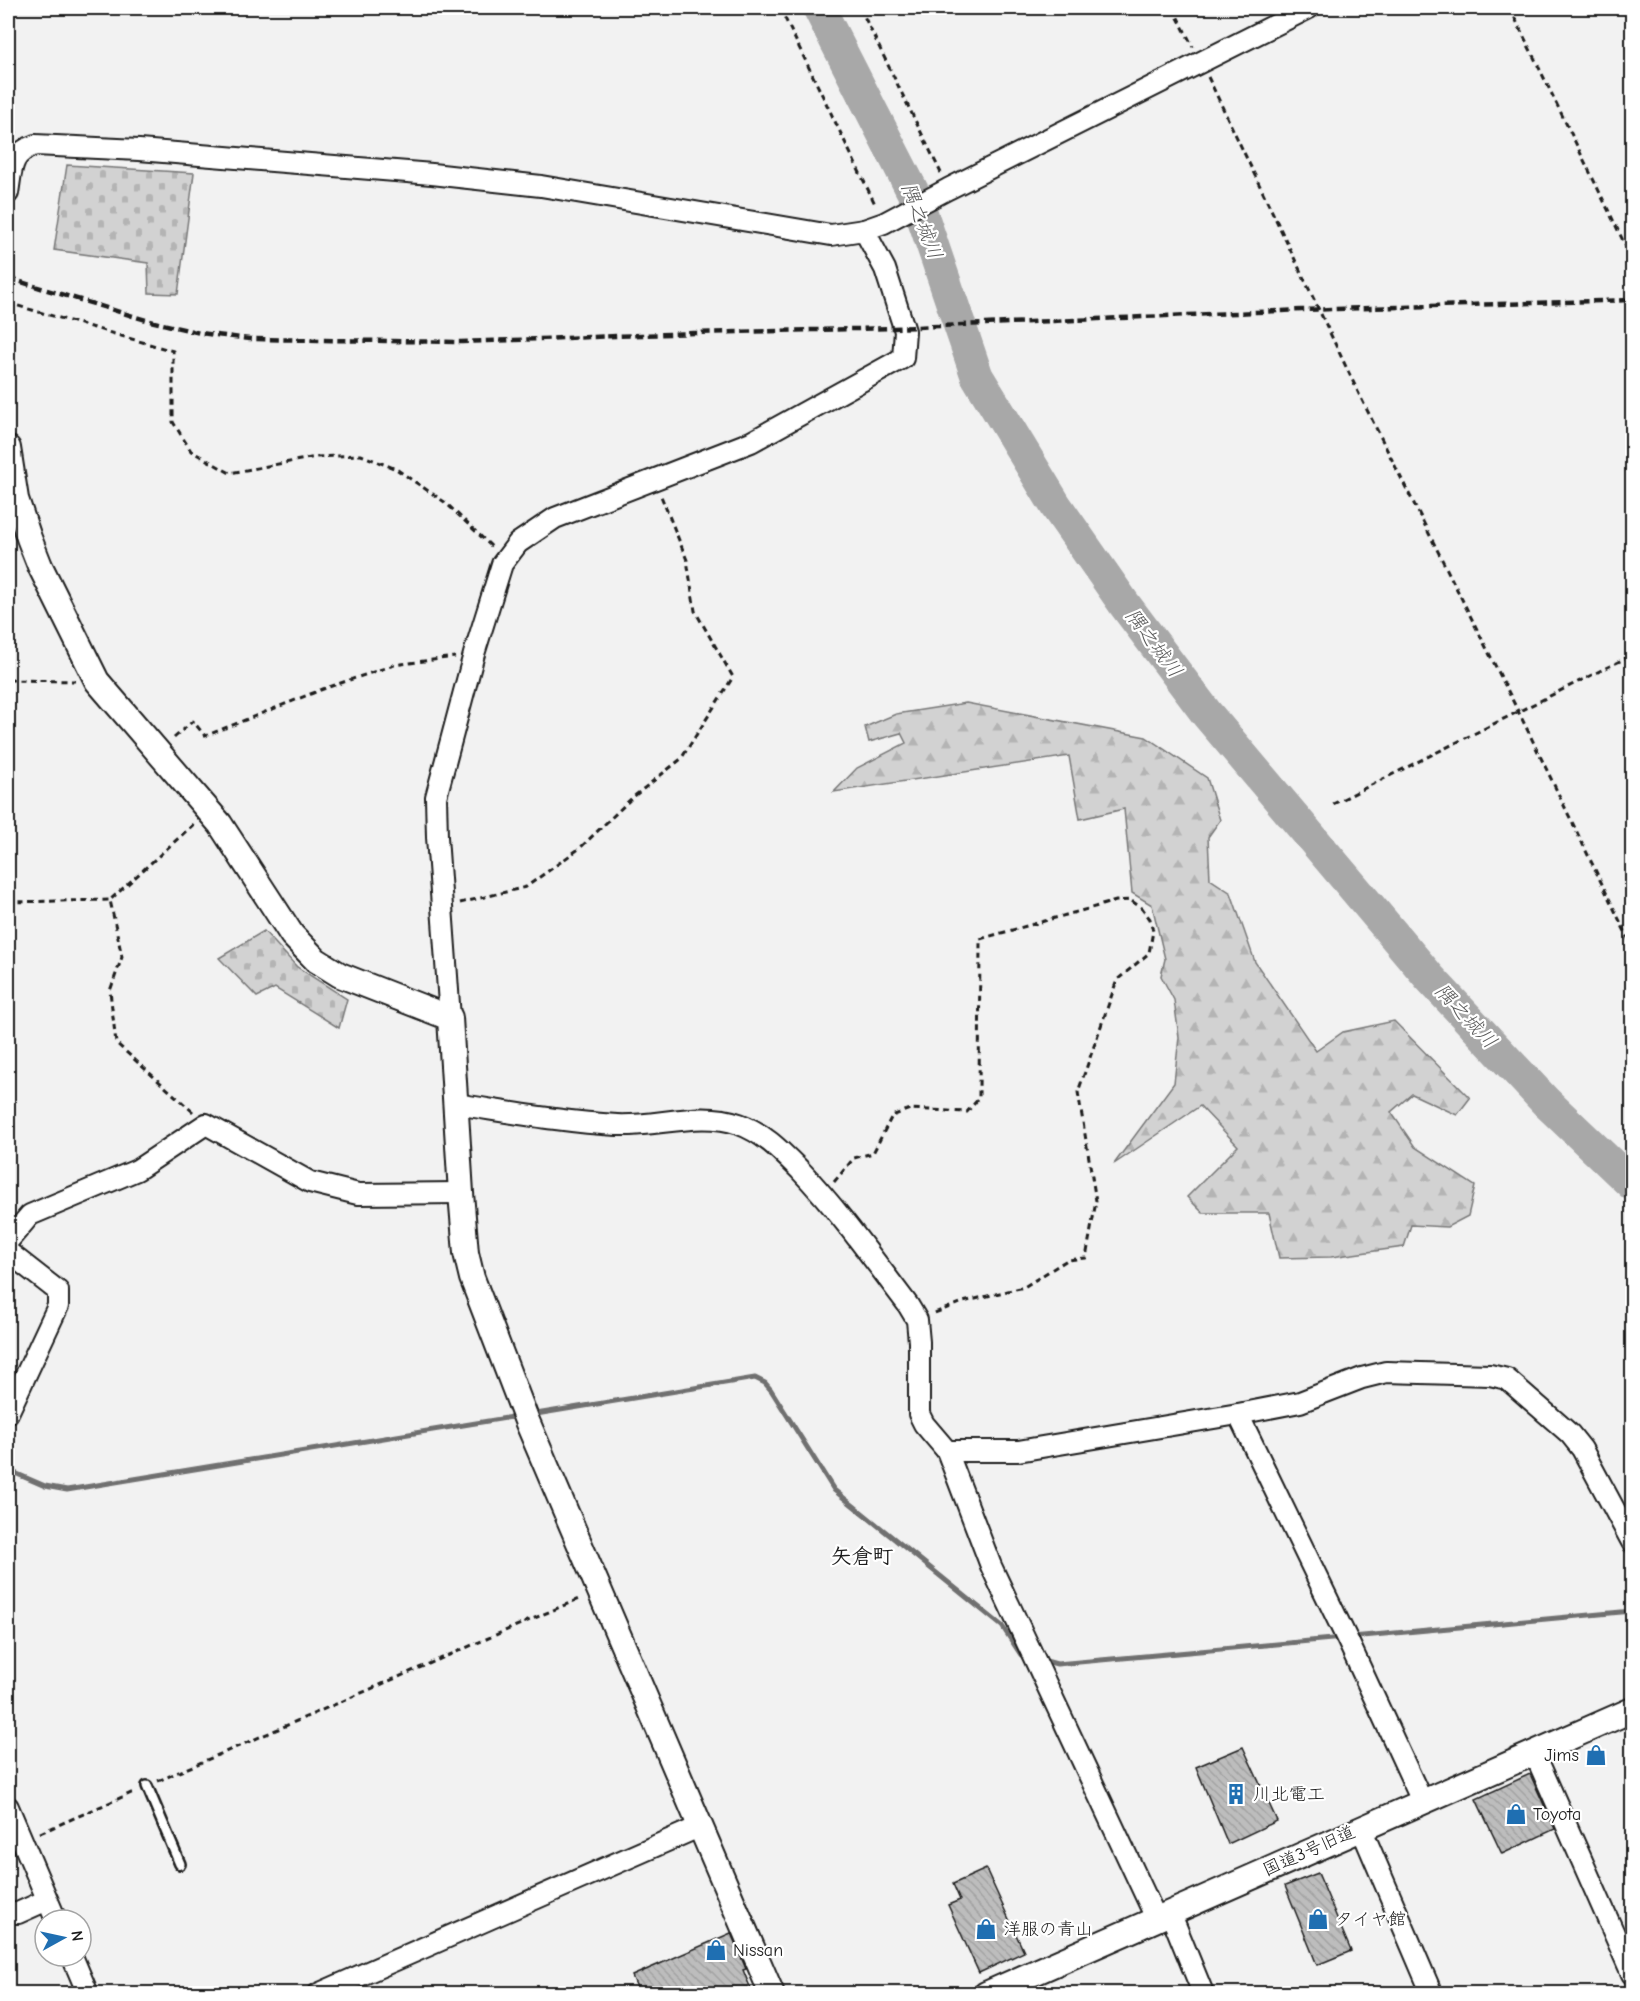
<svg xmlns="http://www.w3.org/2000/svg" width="1640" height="2001" font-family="'Comic Neue','Klee One',sans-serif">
	<defs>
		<pattern id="forest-firs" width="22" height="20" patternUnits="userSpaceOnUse" patternTransform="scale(1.5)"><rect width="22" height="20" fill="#d2d2d2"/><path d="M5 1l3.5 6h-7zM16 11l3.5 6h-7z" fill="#b4b4b4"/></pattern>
		<pattern id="cemetery-stones" width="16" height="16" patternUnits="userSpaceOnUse" patternTransform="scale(1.5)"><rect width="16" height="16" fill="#d2d2d2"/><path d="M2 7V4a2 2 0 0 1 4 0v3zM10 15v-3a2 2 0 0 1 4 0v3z" fill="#b4b4b4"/></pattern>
		<pattern id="building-back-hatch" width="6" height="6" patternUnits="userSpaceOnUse" patternTransform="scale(1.5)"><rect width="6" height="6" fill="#bdbdbd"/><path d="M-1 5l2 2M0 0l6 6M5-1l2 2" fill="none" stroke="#a2a2a2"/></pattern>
	</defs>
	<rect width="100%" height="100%" fill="#f2f2f2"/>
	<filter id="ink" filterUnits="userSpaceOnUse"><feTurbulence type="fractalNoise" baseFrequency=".0167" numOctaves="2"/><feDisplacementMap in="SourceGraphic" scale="12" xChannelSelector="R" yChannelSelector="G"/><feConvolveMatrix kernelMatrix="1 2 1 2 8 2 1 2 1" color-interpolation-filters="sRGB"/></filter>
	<g filter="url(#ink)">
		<!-- forest -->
		<path fill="url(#forest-firs)" stroke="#777" stroke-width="1.5" d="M966,703l180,34 61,41 13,42 -12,17 2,42 21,14 24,69 61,89 27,-19 51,-11 76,77 -13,17 -45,-21 -21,18 24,35 60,39 -7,30 -21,11 -36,-2 -7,22 -73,10 -52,1 -10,-45h-66l-16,-16 51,-51 -38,-40 -86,58 60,-81 5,-46 -5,-37 -13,-24 4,-17 -13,-54 -20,-12 -8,-84 -44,10 -11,-63 -235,36 23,-24 49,-25 -5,-10 -32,9 -4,-15 31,-13z"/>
		<!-- cemetery -->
		<g fill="url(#cemetery-stones)" stroke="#777" stroke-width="1.5">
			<path d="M67,165l127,8 -16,121 -29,-1 -1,-30 -94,-13z"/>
			<path d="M264,931l33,36 50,32 -8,29 -64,-40 -18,9 -38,-39z"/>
		</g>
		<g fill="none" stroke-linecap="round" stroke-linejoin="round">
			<!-- stream -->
			<g stroke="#707070" stroke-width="5">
				<path d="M530,1415l225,-37 10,5 6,7 63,100 168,136 19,29 6,2"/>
				<path d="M8,1470l37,16 22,4 451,-74"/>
				<path d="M1352,1637l280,-26"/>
				<path d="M1042,1660l15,4 286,-26"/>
			</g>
			<!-- river -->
			<path stroke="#a8a8a8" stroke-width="33" d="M819,8l98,192 60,176 79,130 69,99 82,109 223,264 116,124 86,82"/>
		</g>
		<!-- building -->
		<g fill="url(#building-back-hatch)" stroke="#1c1c1c" stroke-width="1.5">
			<path d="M1243,1747l34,74 -49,23 -32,-77z"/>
			<path d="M1530,1774l25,55 -53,25 -26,-55z"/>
			<path d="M986,1869l38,83 -45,21 -31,-68 12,-5 -7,-16z"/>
			<path d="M1318,1873l33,78 -34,14 -32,-79z"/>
			<path d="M731,1933l15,36 -3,1 10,24h-113l-8,-18z"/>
		</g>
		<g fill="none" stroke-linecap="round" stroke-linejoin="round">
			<defs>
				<path id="service" d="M147,1786l33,78"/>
				<g id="minor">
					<path d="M8,193c4,-25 2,-39 27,-48l104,5 293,24 109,12 290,49 33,-5 20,-7 64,-34 361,-181"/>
					<path d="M450,1018l-13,-181 -1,-40 38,-143 28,-90 16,-21 37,-25 196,-76 152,-84 2,-27 -20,-62 -21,-39"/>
					<path d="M455,1104c54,8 108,18 162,21 40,2 84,-15 122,-1 25,9 43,28 61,46 40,42 73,89 108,135l9,15 2,22v72l5,10 23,27 44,115 165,352"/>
					<path d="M8,1241l22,-26 107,-45 69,-46 104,58 48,12 103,-1"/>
					<path d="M8,1252l50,39v15l-50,107"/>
					<path d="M1238,1414l110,227 74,160"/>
					<path d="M947,1451h71l220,-37 62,-12 62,-24 24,-6 104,3 17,4 63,55 12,15 50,93"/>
					<path d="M1534,1752l98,222"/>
					<path d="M8,1807l48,113"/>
					<path d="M1361,1828l71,166"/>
					<path d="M1170,1912l33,81"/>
					<path d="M8,1913h10l29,-13"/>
					<path d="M72,1956l16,38"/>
					<path d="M318,1994l383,-168"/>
				</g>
				<g id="tertiary">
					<path d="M8,448l8,51 13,39 11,28 57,115 123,143 72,111 24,25 24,15 110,43 11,175 5,60 6,25 55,143 245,573"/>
					<path d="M986,1994l646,-284"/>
				</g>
			</defs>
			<!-- service casing -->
			<use href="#service" stroke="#1c1c1c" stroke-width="14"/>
			<!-- minor casing -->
			<use href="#minor" stroke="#1c1c1c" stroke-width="24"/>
			<!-- tertiary casing -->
			<use href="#tertiary" stroke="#1c1c1c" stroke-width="28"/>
			<!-- path -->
			<g stroke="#1c1c1c" stroke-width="3" stroke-dasharray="6 4.5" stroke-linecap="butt">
				<path d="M780,8l96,198"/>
				<path d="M860,8l81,165"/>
				<path d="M1173,8l20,39"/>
				<path d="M1510,8l122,251"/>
				<path d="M1208,77l151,317 168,335 105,217"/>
				<path d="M8,109l8,24"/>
				<path d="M8,303l165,48v71l18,29 39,22 86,-16 45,-2 35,14 50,34 47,45"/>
				<path d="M8,680l67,1"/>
				<path d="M174,738l19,-17 12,15 118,-47 71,-24 61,-8"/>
				<path d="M1333,804l299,-149"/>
				<path d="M8,902l102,-2"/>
				<path d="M460,903l66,-16 54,-39 53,-51 48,-38 52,-82 -38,-66 -8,-51 -26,-64"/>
				<path d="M193,1112l-77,-69 -6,-52 12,-34 -12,-57 84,-76"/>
				<path d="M834,1182l20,-24 19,-5 19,-37 18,-7 57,3 12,-14 1,-159 136,-38 14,-1 12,8 8,11 3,12 -4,22 -32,27 -39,112 18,109 -10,57 -19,2 -43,27 -61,15 -31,12"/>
				<path d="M158,1781l423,-183"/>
				<path d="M40,1833l96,-42"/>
			</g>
			<!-- service -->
			<use href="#service" stroke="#fff" stroke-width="9"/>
			<!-- minor -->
			<use href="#minor" stroke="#fff" stroke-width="20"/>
			<!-- tertiary -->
			<use href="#tertiary" stroke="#fff" stroke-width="24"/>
			<!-- rail -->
			<path stroke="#1c1c1c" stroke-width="4.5" stroke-dasharray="9 4.5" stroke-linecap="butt" d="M8,278l138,42 54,13 50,6 211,3 234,-9 199,-5 408,-18 330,-10"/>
		</g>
	</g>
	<!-- icons -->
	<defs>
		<symbol id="shop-bare" viewBox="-9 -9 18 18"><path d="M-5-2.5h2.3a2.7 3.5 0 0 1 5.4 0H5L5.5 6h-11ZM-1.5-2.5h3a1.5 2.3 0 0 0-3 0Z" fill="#1f6fb2" stroke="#fff" stroke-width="2.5" paint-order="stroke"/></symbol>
		<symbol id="building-bare" viewBox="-9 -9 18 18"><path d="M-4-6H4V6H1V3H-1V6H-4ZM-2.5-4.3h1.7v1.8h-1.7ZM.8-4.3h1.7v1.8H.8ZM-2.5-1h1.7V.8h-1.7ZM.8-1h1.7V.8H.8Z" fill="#1f6fb2" stroke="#fff" stroke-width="2.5" paint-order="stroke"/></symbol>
	</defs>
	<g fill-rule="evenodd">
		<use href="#shop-bare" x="1581" y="1740" width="30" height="30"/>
		<use href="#building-bare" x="1221" y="1779" width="30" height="30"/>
		<use href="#shop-bare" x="1501" y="1799" width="30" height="30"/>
		<use href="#shop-bare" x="1303" y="1904" width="30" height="30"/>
		<use href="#shop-bare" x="971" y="1914" width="30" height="30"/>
		<use href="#shop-bare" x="701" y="1935" width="30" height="30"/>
	</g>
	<g text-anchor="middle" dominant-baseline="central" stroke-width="4.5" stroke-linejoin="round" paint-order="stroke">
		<!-- poi labels -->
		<g font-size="18" fill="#1c1c1c" stroke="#fff" text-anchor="start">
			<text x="1579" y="1755" text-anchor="end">Jims</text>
			<text x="1253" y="1794">川北電工</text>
			<text x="1533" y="1814">Toyota</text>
			<text x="1335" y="1919">タイヤ館</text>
			<text x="1003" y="1929">洋服の青山</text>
			<text x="733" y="1950">Nissan</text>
		</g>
		<!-- street labels -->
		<g font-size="18" fill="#1c1c1c" stroke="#fff">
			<text transform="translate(1309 1851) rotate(-24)">国道3号旧道</text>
		</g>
		<!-- water labels -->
		<g font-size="20" font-style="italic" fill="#5b5b5b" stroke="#fff">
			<text transform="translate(922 221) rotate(69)">隅之城川</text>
			<text transform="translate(1154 643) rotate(53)">隅之城川</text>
			<text transform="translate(1466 1016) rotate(47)">隅之城川</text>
		</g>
		<!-- quarter labels -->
		<g font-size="21" font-weight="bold" fill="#1c1c1c" stroke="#fff">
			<text x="862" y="1556">矢倉町</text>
		</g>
	</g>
	<!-- margin -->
	<rect width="1640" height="2001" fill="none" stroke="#fff" stroke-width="30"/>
	<rect x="15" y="15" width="1610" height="1971" fill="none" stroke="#1c1c1c" stroke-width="2" filter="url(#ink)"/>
	<!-- north arrow -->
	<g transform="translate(63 1938) rotate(82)"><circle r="28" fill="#ffffff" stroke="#a4a4a4" stroke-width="1.5"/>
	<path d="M0-4.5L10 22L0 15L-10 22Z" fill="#1f6fb2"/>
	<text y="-9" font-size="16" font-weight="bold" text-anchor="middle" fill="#1c1c1c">N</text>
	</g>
</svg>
